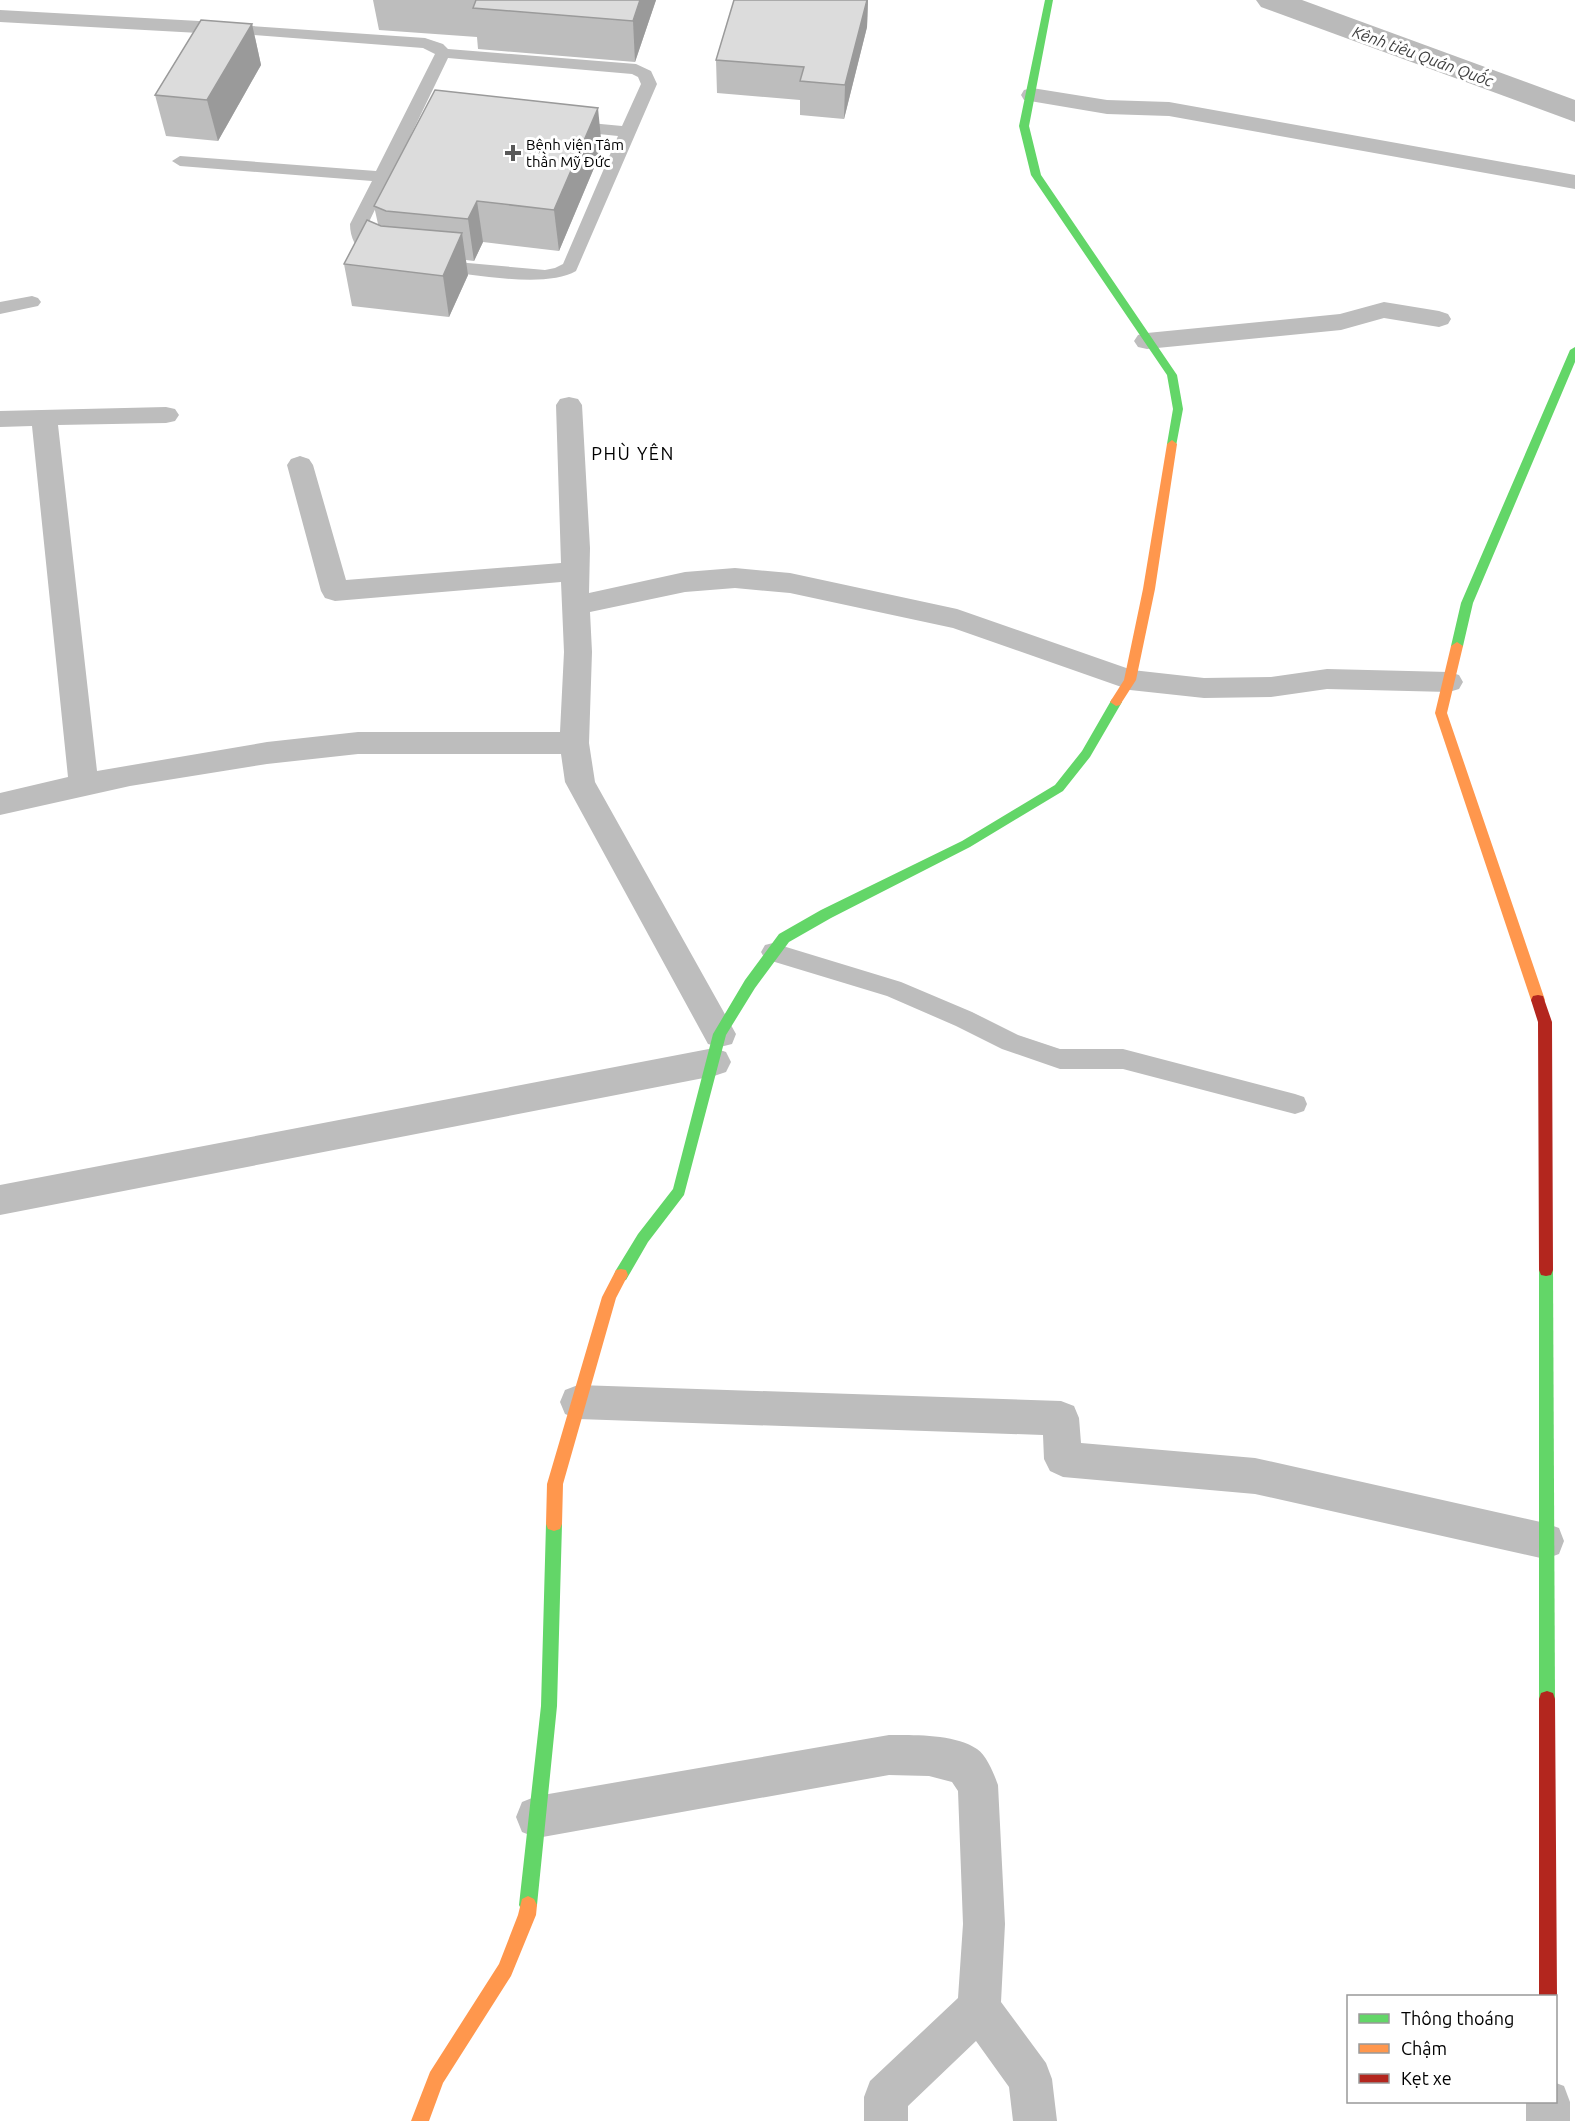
<svg xmlns="http://www.w3.org/2000/svg" width="1575" height="2121" font-family="Ubuntu,sans-serif">
	<rect width="100%" height="100%" fill="#fff"/>
	<g fill="none" stroke-linecap="round" stroke-linejoin="round">
		<!-- canal -->
		<path fill="#bababa" fill-rule="evenodd" d="M1256,0h46l273,100v22l-314,-115z"/>
		<!-- lane -->
		<g fill="#bdbdbd" fill-rule="evenodd">
			<path d="M222,24l203,14 18,6 5,5 188,15 15,7 6,13 -81,187c-30,18 -105,3 -142,-1l-6,-1 -3,-4 3,-4 6,-1 111,10 10,-2 8,-4 55,-128 -49,-5 -8,-5 8,-5 53,5 19,-42 -3,-7 -6,-3 -184,-16 -80,166 3,18 20,16 -3,4 -6,1c-19,-4 -32,-19 -32,-39l22,-43 -192,-15 -8,-5 8,-5 196,15 59,-117 -12,-6 -207,-16 -2,-3z"/>
			<path d="M32,296l6,2 3,4 -3,4 -38,8v-12z"/>
			<path d="M773,943l128,39 71,30 46,23 42,14h63l172,45 9,3 3,7 -3,7 -9,3 -172,-45h-63l-58,-20 -46,-23 -69,-30 -122,-37 -4,-7 4,-7z"/>
		</g>
		<!-- street -->
		<g fill="#bdbdbd" fill-rule="evenodd">
			<path d="M0,10l199,11 8,1 3,5 -3,5 -8,1 -199,-11z"/>
			<path d="M1032,88l75,12 62,2 406,73v14l-406,-73 -62,-2 -83,-14 -3,-5 3,-5z"/>
			<path d="M1384,302l55,9 9,3 3,5 -3,5 -9,3 -55,-9 -43,12 -194,19 -9,-2 -4,-6 4,-6 9,-2 193,-19z"/>
			<path d="M569,397l9,2 4,6 8,143 -1,45 96,-21 50,-4 55,5 167,36 175,61 72,8 67,-1 56,-8 122,3 10,3 4,7 -4,7 -10,3 -122,-3 -56,8 -67,1 -74,-8 -177,-62 -163,-35 -55,-5 -50,4 -95,20 2,40 -3,91 6,39 141,252 -4,10 -12,3 -12,-3 -143,-262 -4,-28h-203l-91,10 -137,22 -130,29v-22l68,-16 -36,-351 -32,1v-16l166,-4 9,2 4,6 -4,6 -9,2 -108,2 39,346 170,-29 91,-10h202l4,-80 -3,-70 -226,19 -10,-3 -4,-7 -34,-126 4,-6 9,-3 9,3 4,6 33,115 215,-17 -5,-158 4,-6z"/>
			<path d="M714,1048l12,4 5,10 -5,10 -12,4 -714,139v-30z"/>
			<path d="M578,1385l483,16 13,5 5,12 2,25 174,15 290,65 14,5 5,13 -5,13 -14,5 -290,-65 -192,-17 -13,-6 -6,-12 -1,-24 -465,-16 -13,-5 -5,-12 5,-12z"/>
			<path d="M889,1735c26,0 66,-1 88,14 10,7 17,25 21,36l7,139 -4,78 45,61 6,16 5,42h-44l-4,-34 -33,-46 -68,65v15h-44v-24l6,-16 88,-83 5,-74 -5,-133 -6,-9 -23,-6 -40,-1 -352,63 -15,-6 -6,-15 6,-15 15,-6z"/>
			<path d="M1556,2083l8,3 6,16v19h-44v-19h30z"/>
		</g>
		<!-- fast -->
		<g fill="#63d668" fill-rule="evenodd">
			<path d="M1045,0h8l-24,126 12,49 136,200 6,34 -7,37h-8l-1,-2 6,-35 -6,-34 -136,-200 -12,-49z"/>
			<path d="M1575,347v15l-102,241 -10,43 -2,3h-8l-2,-3 10,-43 109,-253z"/>
			<path d="M1116,698l6,4 -32,55 -27,34 -93,56 -139,71 -42,24 -34,46 -29,47 -42,160 -36,47 -22,38 -5,1 -5,-1 -2,-5 2,-5 22,-36 35,-45 40,-155 32,-54 34,-46 42,-24 141,-69 93,-56 27,-34 30,-52z"/>
			<path d="M1546,1264l5,1 2,5 2,429 -2,6 -6,2 -6,-2 -2,-6v-429l2,-5z"/>
			<path d="M554,1517l6,2 2,5 -5,182 -20,199 -3,6 -6,3 -6,-3 -3,-6 22,-199 5,-182 2,-5z"/>
		</g>
		<!-- slow -->
		<g fill="#ff974d" fill-rule="evenodd">
			<path d="M1172,440l5,4 -22,145 -19,91 -16,25 -4,1 -6,-4 14,-22 19,-91 24,-145z"/>
			<path d="M1457,642l6,4 -16,67 98,287 -2,4h-10l-2,-4 -96,-287 16,-67z"/>
			<path d="M621,1269l5,1 2,5 -12,23 -53,186 -1,40 -2,5 -6,2 -6,-2 -2,-5 1,-40 55,-187 14,-27z"/>
			<path d="M528,1896l6,3 3,6 -1,10 -25,61 -68,107 -14,38h-18l19,-49 69,-108 19,-49 4,-16z"/>
		</g>
		<!-- jam -->
		<g fill="#b3261e" fill-rule="evenodd">
			<path d="M1538,995l5,1 9,26 1,248 -2,5 -5,1 -5,-1 -2,-5 -1,-248 -7,-22 2,-4z"/>
			<path d="M1547,1691l6,2 2,6 2,297 -1,3v-3h-17v-297l2,-6z"/>
		</g>
	</g>
	<!-- wall -->
	<g fill="#bdbdbd">
		<path d="M373,0h283l-21,62 -157,-13 -1,-12 -98,-7z"/>
		<path d="M734,0h134l-1,27 -23,92 -44,-4v-15l-83,-7 -1,-33z"/>
		<path d="M252,24l9,41 -43,76 -52,-5 -11,-41z"/>
		<path d="M602,149l-43,102 -76,-9 -9,19 -8,-1 2,15 -19,42 -97,-11 -8,-42 34,-40 -4,-18z"/>
	</g>
	<!-- shaded-wall -->
	<g fill="#9a9a9a">
		<path d="M640,0h16l-21,62 -2,-41z"/>
		<path d="M867,0h1l-1,27 -23,92 1,-34z"/>
		<path d="M252,24l9,41 -43,76 -11,-41z"/>
		<path d="M598,108l4,41 -43,102 -5,-41z"/>
		<path d="M477,201l6,41 -9,19 -6,-42z"/>
		<path d="M462,233l6,42 -19,42 -6,-41z"/>
	</g>
	<!-- building -->
	<g fill="#dcdcdc" stroke="#9a9a9a" stroke-width="1.5">
		<path d="M476,0h164l-7,21 -160,-13z"/>
		<path d="M734,0h133l-22,85 -45,-4 4,-14 -88,-7z"/>
		<path d="M201,20l51,4 -45,76 -52,-5z"/>
		<path d="M435,90l163,18 -44,102 -77,-9 -9,18 -82,-8 -12,-5z"/>
		<path d="M367,220l14,6 81,7 -19,43 -99,-12z"/>
	</g>
	<!-- markers -->
	<path fill="#595959" stroke="#fff" stroke-width="2" d="M510 144h6v6h6v6h-6v6h-6v-6h-6v-6h6z"/>
	<g text-anchor="middle" dominant-baseline="central" stroke-width="6" stroke-linejoin="round" paint-order="stroke">
		<!-- far-poi labels -->
		<g font-size="15" fill="#000" stroke="#fff" text-anchor="start">
			<text x="526" y="144">Bệnh viện Tâm<tspan x="526" dy="17">thần Mỹ Đức</tspan></text>
		</g>
		<!-- far-water labels -->
		<g font-size="16" font-style="italic" fill="#3e3e3e" stroke="#fff">
			<text transform="translate(1423 56) rotate(20)">Kênh tiêu Quán Quốc</text>
		</g>
		<!-- far-quarter labels -->
		<g font-size="18" letter-spacing="1.5" fill="#000" stroke="#fff">
			<text x="633" y="453">PHÙ YÊN</text>
		</g>
	</g>
	<!-- legend -->
	<rect x="1347" y="1995" width="210" height="108" fill="#ffffff" stroke="#999999" stroke-width="1.5"/>
	<rect x="1359" y="2014" width="30" height="9" fill="#63d668" stroke="#999999" stroke-width="1.5"/>
	<text x="1401" y="2025" font-size="18" fill="#000000">Thông thoáng</text>
	<rect x="1359" y="2044" width="30" height="9" fill="#ff974d" stroke="#999999" stroke-width="1.5"/>
	<text x="1401" y="2055" font-size="18" fill="#000000">Chậm</text>
	<rect x="1359" y="2074" width="30" height="9" fill="#b3261e" stroke="#999999" stroke-width="1.5"/>
	<text x="1401" y="2085" font-size="18" fill="#000000">Kẹt xe</text>
</svg>
